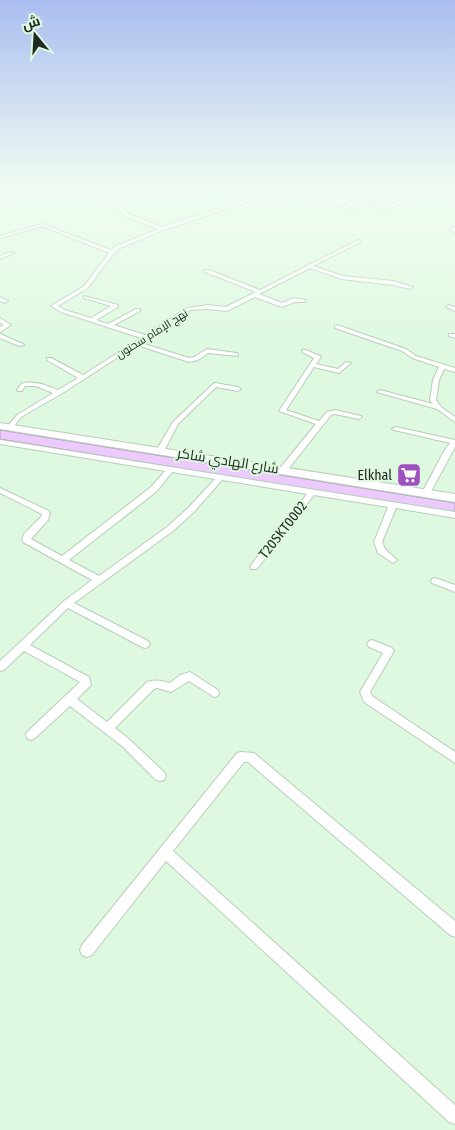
<svg xmlns="http://www.w3.org/2000/svg" width="455" height="1130" font-family="'Fira Sans Condensed',Cairo,sans-serif">
	<rect width="100%" height="100%" fill="#dff9e1"/>
	<!-- water -->
	<path fill="#edcafd" stroke="#b09abb" d="M0,430l455,73v10l-455,-74z"/>
	<g fill="none" stroke-linecap="round" stroke-linejoin="round">
		<defs>
			<g id="street">
				<path d="M4,186h7l11,5 11,-5h7l-40,16v-2l18,-8z"/>
				<path d="M64,186h7l47,16 9,11 35,14 109,-35 -10,-6h6l26,11 -2,1 -16,-5 -111,37 -44,18 -6,5 -26,35 -30,18 7,4 26,8 20,-12 -27,-8v-2l34,9v2l-22,13 12,4 28,-15h4v2l-26,14 31,10 42,-27 20,-3 19,2 30,-15 -51,-20v-2h4l51,20 98,-50 2,1v1l-47,24 30,10 50,5 20,6 -3,2 -17,-4 -51,-6 -32,-11 -51,26 23,9 12,-5 11,2v2h-10l-13,5 -27,-10 -28,14 -20,-2 -17,1 -49,33 48,15 5,-1 13,-8 29,4 2,1v2l-30,-3 -10,7 -9,2 -52,-17 -76,49 -40,23 -9,12h-4l-2,-1 11,-13 36,-22 -17,-7h-11l-3,5h-4l-1,-1 4,-6c13,-4 24,1 37,6l20,-12 -31,-18v-2h4l32,17 58,-37 -80,-26 -10,-6 33,-20 25,-33 -67,-27 -42,12v-2l42,-12 69,26 5,-4 42,-17 -35,-14 -7,-11z"/>
				<path d="M373,186h6l-25,13 19,6v2l-20,-5 -2,-2 -12,4 17,5 -2,2 -21,-7 4,-2 -14,-4h-18l-2,-1 2,-1h18l18,5 17,-6z"/>
				<path d="M422,186h13l20,6v2l-27,-7 -45,26 -4,-1z"/>
				<path d="M453,227h2v6l-5,-3z"/>
				<path d="M10,252l4,1 -14,6v-3z"/>
				<path d="M0,297l8,4 -3,2 -5,-2z"/>
				<path d="M449,305l6,2v4l-9,-4z"/>
				<path d="M0,318l11,7 -11,7v-5l4,-2 -4,-3z"/>
				<path d="M337,325l69,24 10,7 39,12v4l-11,-3 -5,11 -3,20 5,7 14,10v5l-18,-13 -60,-17 3,-2 53,14 -3,-4 3,-20 6,-13 -27,-9 -10,-7 -67,-23v-2z"/>
				<path d="M0,334l23,10 1,1 -5,1 -19,-8z"/>
				<path d="M449,334h6v4l-6,-2z"/>
				<path d="M302,350h4l14,6 1,1 -5,7 22,5 8,-7 5,1 -12,10 -25,-6 -28,43 33,11 8,-9 8,-2 26,6 1,1 -3,2 -24,-5 -4,1 -45,57h-6l-1,-2 1,-2 36,-44 -37,-13 35,-53 -12,-6z"/>
				<path d="M215,383l23,4 3,2 -3,2 -22,-4 -38,37 -15,29h-6l-1,-2 17,-29 40,-38z"/>
				<path d="M396,427l59,13v7l-26,48h-6l-1,-2 22,-42 6,-8 -56,-13 -2,-1z"/>
				<path d="M0,440l455,72v6l-59,-10 -14,34 3,7 12,11 -4,3 -15,-10 -4,-11 14,-35 -74,-12 -57,74h-6l-1,-2 1,-2 56,-71 -85,-14 -28,32 -21,19 -99,72 74,38 2,3 -2,3 -3,1 -3,-1 -74,-39 -38,37 59,32 2,8 -14,14 30,23 40,-40c9,-3 14,-1 23,1l10,-8 10,-3 28,18 1,3 -1,3 -4,1 -25,-16 -18,11 -14,-4 -3,1 -39,39 15,12 34,32 2,4 -2,4 -4,1 -4,-1 -34,-34 -52,-40 -35,32 -4,2 -4,-2 -1,-3 1,-3 53,-50 -56,-31 -20,19 -4,1v-10l64,-60 28,-21 -69,-38 -1,-2 2,-6 17,-17 1,-3 -42,-21v-5l49,23 1,2 -2,7 -17,19 31,17 89,-69 14,-16 -165,-27zM172,472l43,7 -27,29 -21,19 -68,49 -30,-16 88,-69z"/>
				<path d="M435,578l20,7v7l-23,-9 -1,-2 1,-2z"/>
				<path d="M372,640l20,8 2,3 -24,41 2,4 83,56v11l-91,-61 -4,-10 23,-39 -14,-6 -2,-3 2,-3z"/>
				<path d="M241,752l13,1 201,168v16l-5,-2 -202,-173h-4l-71,89 282,254v19l-6,-2 -283,-261 -74,94 -5,2 -5,-2 -2,-5 2,-5 155,-192z"/>
			</g>
			<path id="secondary" d="M0,423l455,71v8l-455,-73z"/>
		</defs>
		<!-- street casing -->
		<use href="#street" stroke="#b5ceb7" stroke-width="2"/>
		<!-- secondary casing -->
		<use href="#secondary" stroke="#b5ceb7" stroke-width="2"/>
		<!-- street -->
		<use href="#street" fill="#fff" fill-rule="evenodd"/>
		<!-- secondary -->
		<use href="#secondary" fill="#fff" fill-rule="evenodd"/>
	</g>
	<!-- sky -->
	<linearGradient id="sky" x2="0" y2="1"><stop stop-color="#aabdf0"/><stop offset="0.54" stop-color="#f1fcf2"/><stop offset="1" stop-color="#f1fcf2" stop-opacity="0"/></linearGradient>
	<rect width="455" height="345" fill="url(#sky)"/>
	<!-- icons -->
	<defs>
		<symbol id="supermarket-square" viewBox="-11 -11 22 22"><rect x="-9" y="-9" width="18" height="18" rx="4" fill="#a150c1" stroke="#dff9e1"/><path d="M-6-5.5h2.5l.6 2H6L4.5 2H-2.5L-4.4-4H-6ZM-1.5 3.2a1.3 1.3 0 1 0 .1 0ZM3 3.2a1.3 1.3 0 1 0 .1 0Z" fill="#fff"/></symbol>
	</defs>
	<g fill-rule="evenodd">
		<use href="#supermarket-square" x="395" y="461" width="28" height="28"/>
	</g>
	<g text-anchor="middle" dominant-baseline="central" stroke-width="4" stroke-linejoin="round" paint-order="stroke">
		<!-- far-street labels -->
		<g font-size="11" fill="#212a22" stroke="#dff9e1">
			<text transform="translate(152 334) rotate(-32)">نهج الإمام سحنون</text>
		</g>
		<!-- street labels -->
		<g font-size="14" fill="#212a22" stroke="#dff9e1">
			<text transform="translate(228 461) rotate(9)">شارع الهادي شاكر</text>
			<text transform="translate(283 530) rotate(-52)">T20SKT0002</text>
		</g>
		<!-- poi labels -->
		<g font-size="14" fill="#212a22" stroke="#dff9e1" text-anchor="end">
			<text x="392" y="475">Elkhal</text>
		</g>
	</g>
	<!-- north arrow -->
	<g transform="translate(35 35) rotate(342)" stroke="#dff9e1" stroke-width="4" paint-order="stroke">
	<path d="M0-4L9 19L0 12L-9 19Z" fill="#212a22"/>
	<text y="-8" font-size="14" font-weight="bold" text-anchor="middle" fill="#212a22">ش</text>
	</g>
</svg>
